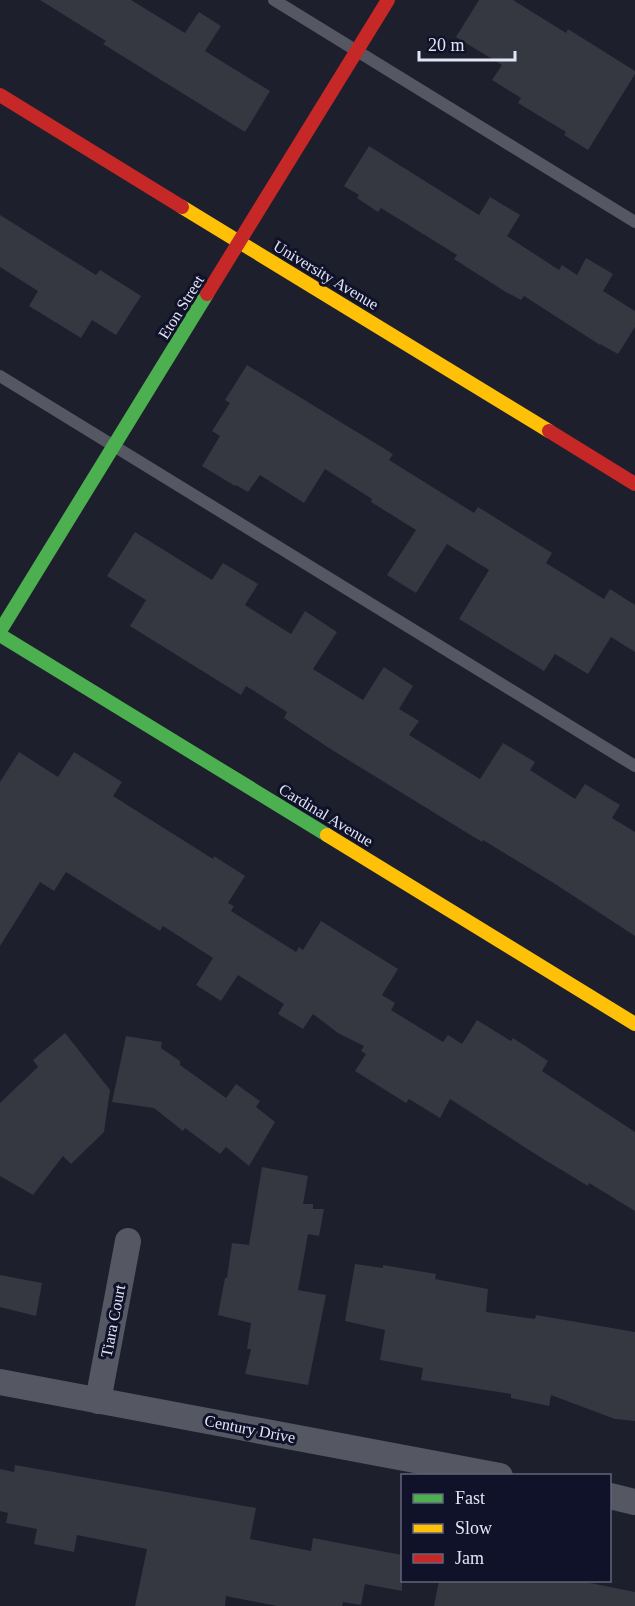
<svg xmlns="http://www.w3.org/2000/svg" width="635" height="1606" font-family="'Times New Roman',serif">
	<rect width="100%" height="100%" fill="#1e1f2c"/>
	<!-- building -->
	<g fill="#353741">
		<path d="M40,0h91l54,33 14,-21 22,14 -16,25 65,40 -25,41 -142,-88 3,-3z"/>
		<path d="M479,0h34l53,33 2,-4 67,42v3l-47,76 -24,-15 2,-3 -48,-29 3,-5 -29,-18 10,-15 -46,-28z"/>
		<path d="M369,146l110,69 11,-18 30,18 -13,21 52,34 3,-5 15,10 9,-17 27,16 -10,17 32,20v16l-17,27 -18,-10v1l-76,-49 -3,4 -17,-9 -50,-32 3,-4 -76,-47 -3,4 -21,-14 2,-3 -15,-9z"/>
		<path d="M0,215l96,60 4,-5 41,26 -25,39 -24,-15 -11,18 -52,-32 9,-15 -38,-24z"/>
		<path d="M247,365l146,89 -4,6 85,53 4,-6 74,46 -6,10 58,36 6,-10 25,16v47l-24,-15 -23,37 -33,-20 -11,17 -85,-52 30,-49 -42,-26 -31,49 -29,-18 29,-45 -45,-28 1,-3 -47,-30 -21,34 -44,-28 -12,17 -12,-7 -1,1 -33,-20 18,-30 -8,-5 18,-28 -5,-3z"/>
		<path d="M135,532l77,48 11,-17 35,21 -13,21 46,29 14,-23 32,21 -24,37 50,31 21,-33 29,19 -14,23 20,12 -10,14 71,44 23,-36 32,19 -5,8 45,29 10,-15 35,21 -8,13 23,14v104l-83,-54 -69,-42 -1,2 -150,-92 -48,-32 3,-6 -41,-26 -5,9 -111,-69 16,-26 -39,-24z"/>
		<path d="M19,752l39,25 16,-25 48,30 -9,14 100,63 1,-3 31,20 -17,27 6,3 -3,5 65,41 3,-5 4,3 18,-29 77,48 -16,26 13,8 -4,7 52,32 5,-7 14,9 15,-24 34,21 2,-3 35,23 -6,10 93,61v79l-46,-28 -1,3 -48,-29 -90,-58 -10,19 -31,-19 -3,4 -51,-32 11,-17 -5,-3 3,-5 -26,-13 -25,-19 -10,15 -25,-15 6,-10 -46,-29 -17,26 -25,-16 17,-27 -50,-32 -3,5 -94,-59 -12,19 -14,-9 -40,64v-164z"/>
		<path d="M65,1033l45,57 -6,42 -33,32 -8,-8 -30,39 -33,-19v-73l38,-36 -5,-7z"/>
		<path d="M126,1036l36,6 -1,6 19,13v4l46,33 10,-14 24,17 -4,6 19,15 -26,44 -23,-19 -6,7 -35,-26 -2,3 -29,-23 -42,-6z"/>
		<path d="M262,1167l46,9 -5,28h10v5h11l-5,27 -11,-2 -10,56 28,5 -18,90 -63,-11 6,-25h-4l4,-26 -33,-8 7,-37h2l5,-35 17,2z"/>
		<path d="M355,1264l28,4v-3l53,9 -1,5 53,10 -2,23 49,7 1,-4 99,17v89l-20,-2 -64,-24 -2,11 -38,-8v-4l-90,-14 2,-12 -43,-8 5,-30 -40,-9z"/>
		<path d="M0,1275l42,8 -6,33 -36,-9z"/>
		<path d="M15,1465l241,43 -6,31 61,12 2,-13 89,17v36l-37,-7 -4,21 -18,-3 -1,4h-65l-51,-10 -1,10h-90l12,-57 -70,-14 -3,17 -40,-8 3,-15 -31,-6 2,-10 -8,-2v-42l14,3z"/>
		<path d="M439,1581h141l55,11v14h-201z"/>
	</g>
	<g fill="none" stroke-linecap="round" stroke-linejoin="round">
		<!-- lane -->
		<g stroke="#555763" stroke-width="12">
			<path d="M274,0l361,222"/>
			<path d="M0,376l635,390"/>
		</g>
		<!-- street -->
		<g stroke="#555763" stroke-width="26">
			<path d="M0,1382l500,94"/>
			<path d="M98,1401l30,-160"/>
			<path d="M610,1496l25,6"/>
		</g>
		<!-- fast -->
		<g stroke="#4caf50" stroke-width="14">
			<path d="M0,631l207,-337"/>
			<path d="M0,635l327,200"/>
		</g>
		<!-- slow -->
		<g stroke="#ffc107" stroke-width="14">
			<path d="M182,207l367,224"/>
			<path d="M327,835l308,189"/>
		</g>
		<!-- jam -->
		<g stroke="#c62828" stroke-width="14">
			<path d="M0,95l182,112"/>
			<path d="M207,294l181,-294"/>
			<path d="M549,431l86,53"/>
		</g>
	</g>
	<g text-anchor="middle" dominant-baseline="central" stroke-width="6" stroke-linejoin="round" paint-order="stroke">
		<!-- street labels -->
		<g font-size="16" fill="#e2e5f5" stroke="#0f1228">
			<text transform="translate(326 275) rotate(31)">University Avenue</text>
			<text transform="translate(181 307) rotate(-58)">Eton Street</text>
			<text transform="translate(326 815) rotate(31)">Cardinal Avenue</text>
			<text transform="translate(113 1321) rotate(-79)">Tiara Court</text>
			<text transform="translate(250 1429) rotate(11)">Century Drive</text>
		</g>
	</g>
	<!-- legend -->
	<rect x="401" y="1474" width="210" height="108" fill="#0f1228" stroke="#63667a" stroke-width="1.5"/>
	<rect x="413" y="1494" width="30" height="9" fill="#4caf50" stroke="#63667a" stroke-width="1.5"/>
	<text x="455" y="1504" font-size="18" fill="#e2e5f5">Fast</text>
	<rect x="413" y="1524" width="30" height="9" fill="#ffc107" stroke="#63667a" stroke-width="1.5"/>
	<text x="455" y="1534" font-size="18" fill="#e2e5f5">Slow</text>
	<rect x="413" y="1554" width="30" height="9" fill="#c62828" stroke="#63667a" stroke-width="1.5"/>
	<text x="455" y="1564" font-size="18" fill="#e2e5f5">Jam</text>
	<!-- scale -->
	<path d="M419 51v9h96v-9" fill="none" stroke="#e2e5f5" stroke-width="3"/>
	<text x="428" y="51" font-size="18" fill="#e2e5f5" stroke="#0f1228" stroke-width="4.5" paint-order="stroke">20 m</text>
</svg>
